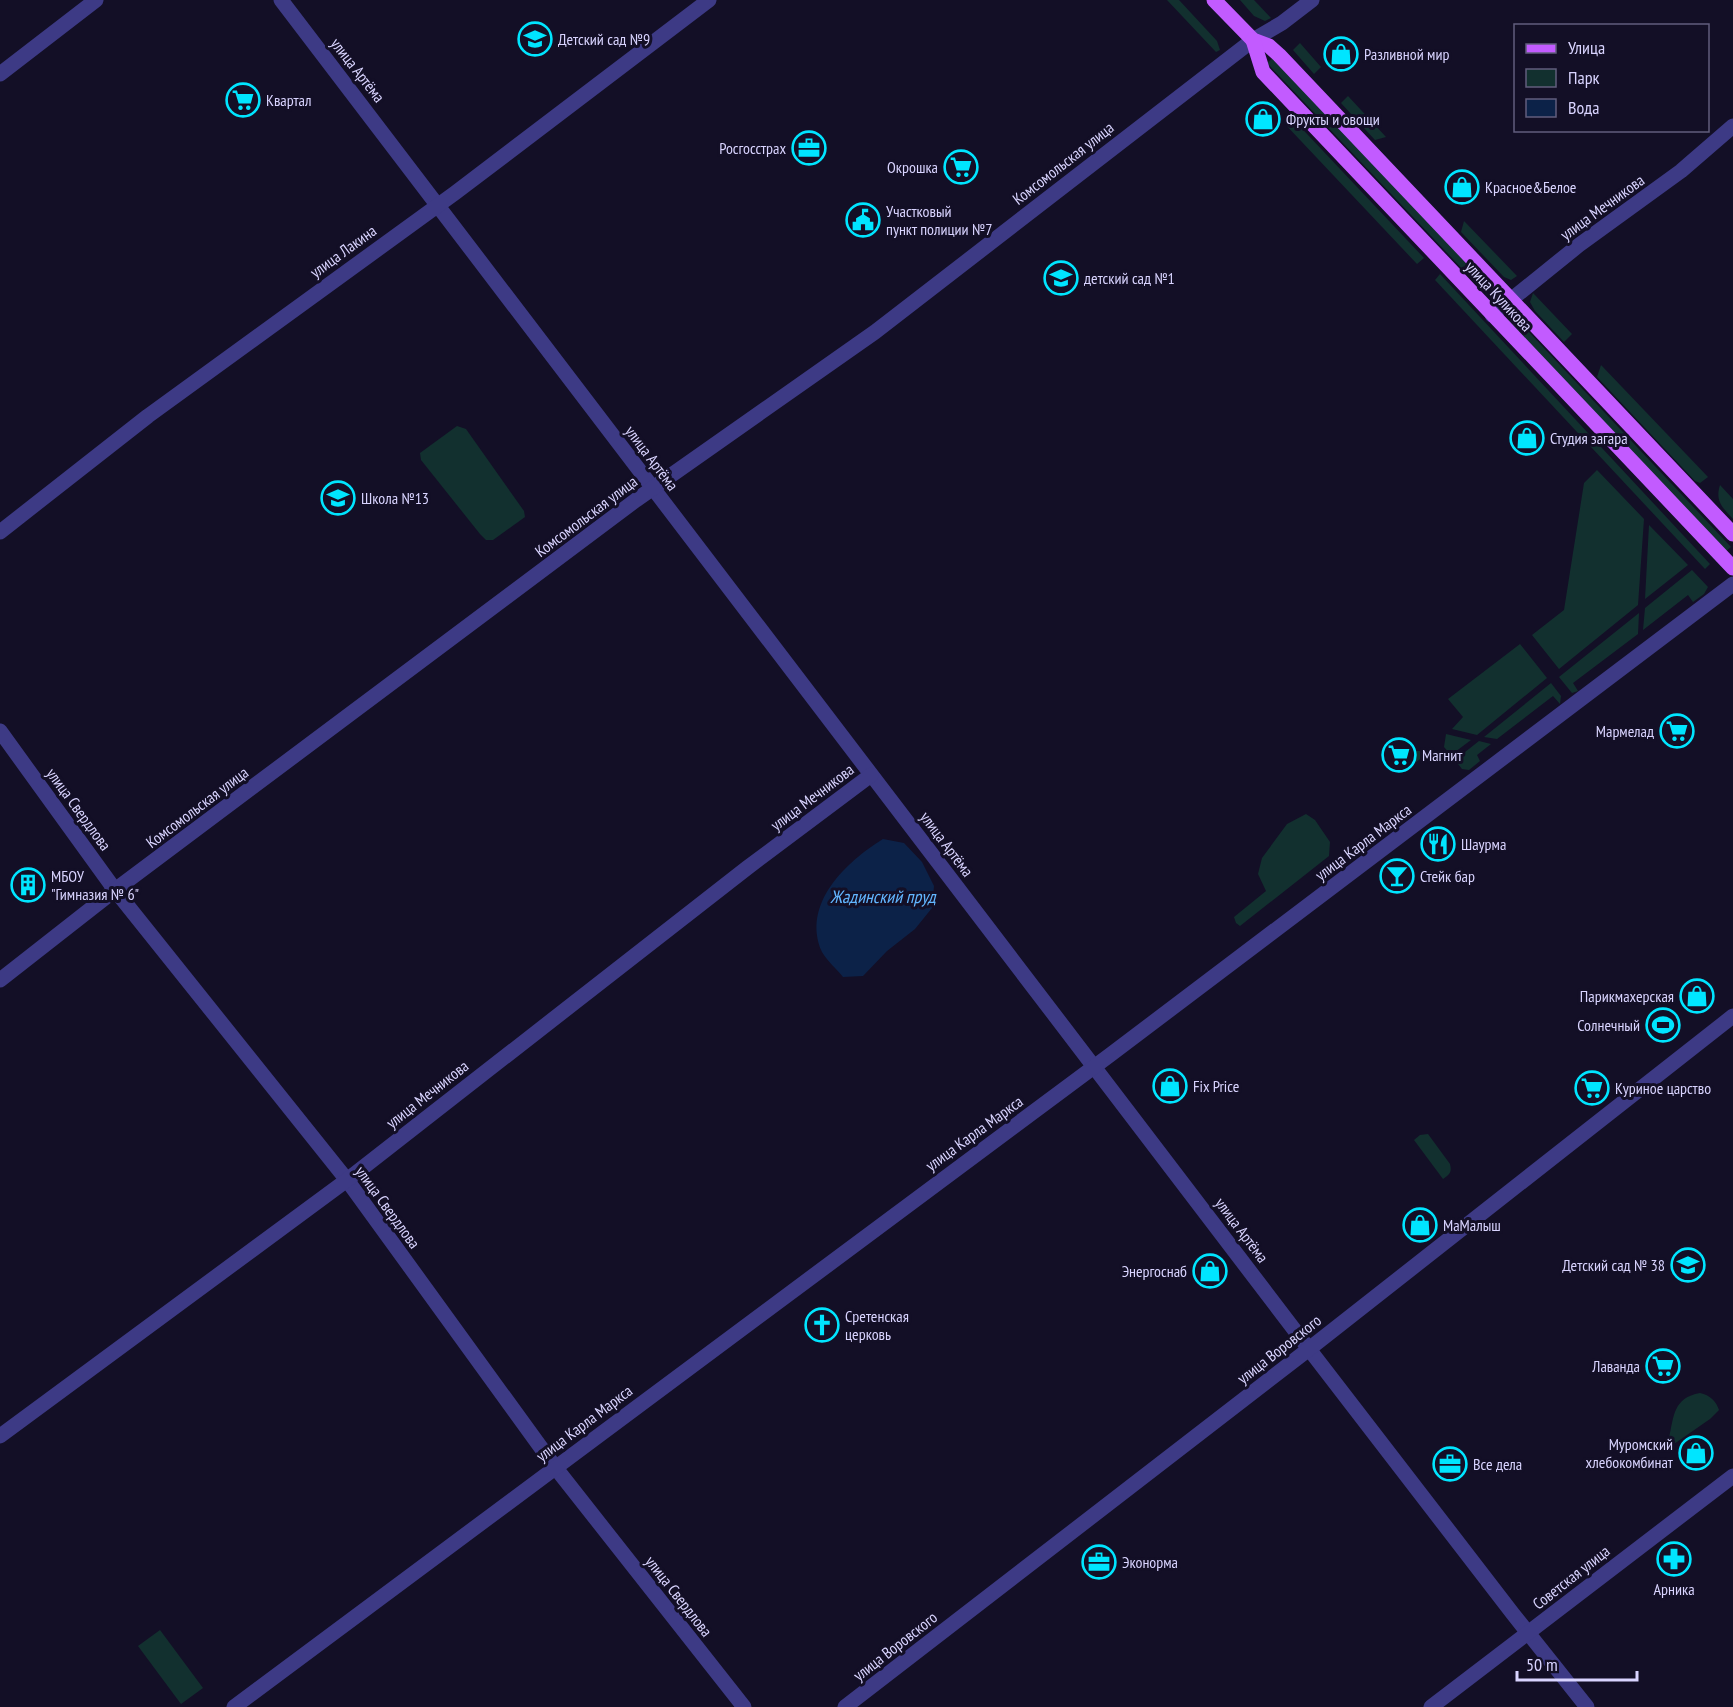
<svg xmlns="http://www.w3.org/2000/svg" width="1733" height="1707" font-family="'PT Sans Narrow',sans-serif">
	<rect width="100%" height="100%" fill="#130f26"/>
	<!-- green -->
	<g fill="#12302f">
		<path d="M1167,0h12l38,41 3,9 -4,2z"/>
		<path d="M1240,0h14l17,18 -6,3 -11,-5z"/>
		<path d="M1300,43l21,24 -7,7 -21,-24z"/>
		<path d="M1273,58l220,232 -6,5 -220,-232z"/>
		<path d="M1348,96l38,41 -11,3 -34,-37z"/>
		<path d="M1291,117l133,141 -7,6 -133,-141z"/>
		<path d="M1464,221l53,55 -6,4 -7,-3 -43,-45z"/>
		<path d="M1440,274l270,290 -5,5 -270,-289z"/>
		<path d="M1533,293l39,41 -8,8 -29,-31 -5,-9z"/>
		<path d="M1513,315l218,232 -5,4 -218,-231z"/>
		<path d="M1601,365l107,112 -8,6 -5,-2 -98,-104z"/>
		<path d="M457,426l9,3 58,82 1,6 -32,23h-7l-6,-6 -59,-74 -1,-7z"/>
		<path d="M1597,470l47,49 -6,86 -79,64 -27,-34 32,-25 20,-127z"/>
		<path d="M1720,485l13,14v20c-11,-12 -18,-18 -13,-34z"/>
		<path d="M1649,525l39,40 -43,34z"/>
		<path d="M1692,570l16,17 -4,7 -11,8 -5,-7 -45,35 2,-22z"/>
		<path d="M1639,613l-1,21 -65,49 5,8 -6,2 -13,-16z"/>
		<path d="M1520,644l27,34 -70,57 -25,-6 11,-12 -15,-18z"/>
		<path d="M1551,683l10,13 -1,8 -7,-8 -56,43 -13,-2z"/>
		<path d="M1446,734l25,6 -20,15 -7,-8z"/>
		<path d="M1479,741l12,3 -14,11 3,6 -11,9 -7,-1 -7,-9z"/>
		<path d="M1417,751h5l2,5 -22,17 -7,-1v-4z"/>
		<path d="M1306,814l9,6 15,22 -1,14 -89,70 -4,-3 -2,-6 32,-26 -8,-17 4,-16 25,-34z"/>
		<path d="M1428,1134l22,30c2,8 0,10 -7,15l-29,-39 6,-5z"/>
		<path d="M1700,1393c10,2 16,8 19,17l-9,9 -36,25 -5,-6c5,-22 4,-40 31,-45z"/>
		<path d="M160,1630l43,58 -22,16 -43,-58z"/>
	</g>
	<!-- water -->
	<path fill="#0c2248" d="M883,839l21,4 18,19 12,24 -2,22 -17,21 -28,22 -24,25 -20,1c-6,-8 -16,-16 -21,-25 -21,-48 24,-90 61,-113z"/>
	<g fill="none" stroke-linecap="round" stroke-linejoin="round">
		<!-- minor -->
		<g stroke="#3d3a85" stroke-width="15">
			<path d="M281,0l1028,1349 204,265 74,93"/>
			<path d="M0,74l96,-74"/>
			<path d="M1492,315l87,-70 102,-74 52,-45"/>
			<path d="M0,532l148,-116 307,-223 254,-193"/>
			<path d="M0,731l115,159 232,290 208,287 189,240"/>
			<path d="M0,980l115,-90 521,-390 239,-168 378,-292 29,-17 30,-23"/>
			<path d="M0,1436l347,-256 400,-312 124,-93"/>
			<path d="M234,1707l876,-652 623,-471"/>
			<path d="M845,1707l464,-358 424,-333"/>
			<path d="M1431,1707l302,-231"/>
		</g>
		<!-- major -->
		<g stroke="#c25bff" stroke-width="15">
			<path d="M1214,0l39,40 16,6 10,9 454,479"/>
			<path d="M1253,40l10,32 470,496"/>
		</g>
	</g>
	<!-- icons -->
	<defs>
		<symbol id="school-ring" viewBox="-11 -11 22 22"><circle r="9.5" fill="#130f26" stroke="#00e5ff" stroke-width="1.5"/><path d="M0-5L7-2L0 1L-7-2ZM-4 1L0 2.5L4 1V4Q0 6-4 4Z" fill="#00e5ff"/></symbol>
		<symbol id="shop-ring" viewBox="-11 -11 22 22"><circle r="9.5" fill="#130f26" stroke="#00e5ff" stroke-width="1.5"/><path d="M-5-2.5h2.3a2.7 3.5 0 0 1 5.4 0H5L5.5 6h-11ZM-1.5-2.5h3a1.5 2.3 0 0 0-3 0Z" fill="#00e5ff"/></symbol>
		<symbol id="supermarket-ring" viewBox="-11 -11 22 22"><circle r="9.5" fill="#130f26" stroke="#00e5ff" stroke-width="1.5"/><path d="M-6-5.5h2.5l.6 2H6L4.5 2H-2.5L-4.4-4H-6ZM-1.5 3.2a1.3 1.3 0 1 0 .1 0ZM3 3.2a1.3 1.3 0 1 0 .1 0Z" fill="#00e5ff"/></symbol>
		<symbol id="office-ring" viewBox="-11 -11 22 22"><circle r="9.5" fill="#130f26" stroke="#00e5ff" stroke-width="1.5"/><path d="M-6-3h4V-5.5h4V-3h4V5H-6ZM-1-4.5V-3h2v-1.5ZM-6 0V1H6V0Z" fill="#00e5ff"/></symbol>
		<symbol id="civic-ring" viewBox="-11 -11 22 22"><circle r="9.5" fill="#130f26" stroke="#00e5ff" stroke-width="1.5"/><path d="M-.6-6.5H3V-4.5H.6V-3L4-1V1h2V6H-6V1h2V-1L-.6-3ZM-1.2 2.5V6h2.4V2.5Z" fill="#00e5ff"/></symbol>
		<symbol id="restaurant-ring" viewBox="-11 -11 22 22"><circle r="9.5" fill="#130f26" stroke="#00e5ff" stroke-width="1.5"/><path d="M-5-6h1v4h1v-4h1v4h1v-4h1v5L-1.5 .5V6h-2V.5L-5-1ZM5-6V6H3V1.5H1.5Q1.5-4 5-6Z" fill="#00e5ff"/></symbol>
		<symbol id="bar-ring" viewBox="-11 -11 22 22"><circle r="9.5" fill="#130f26" stroke="#00e5ff" stroke-width="1.5"/><path d="M-6-5H6L.8 .8V4.5H3.5V6h-7V4.5H-.8V.8Z" fill="#00e5ff"/></symbol>
		<symbol id="building-ring" viewBox="-11 -11 22 22"><circle r="9.5" fill="#130f26" stroke="#00e5ff" stroke-width="1.5"/><path d="M-4-6H4V6H1V3H-1V6H-4ZM-2.5-4.3h1.7v1.8h-1.7ZM.8-4.3h1.7v1.8H.8ZM-2.5-1h1.7V.8h-1.7ZM.8-1h1.7V.8H.8Z" fill="#00e5ff"/></symbol>
		<symbol id="stadium-ring" viewBox="-11 -11 22 22"><circle r="9.5" fill="#130f26" stroke="#00e5ff" stroke-width="1.5"/><path d="M0-5a6.5 5 0 1 0 0 10a6.5 5 0 1 0 0-10ZM-3.5-1.8h7v3.6h-7Z" fill="#00e5ff"/></symbol>
		<symbol id="church-ring" viewBox="-11 -11 22 22"><circle r="9.5" fill="#130f26" stroke="#00e5ff" stroke-width="1.5"/><path d="M-1.2-6h2.4v3.5h3.3v2.4h-3.3V6h-2.4V-.1h-3.3v-2.4h3.3Z" fill="#00e5ff"/></symbol>
		<symbol id="pharmacy-ring" viewBox="-11 -11 22 22"><circle r="9.5" fill="#130f26" stroke="#00e5ff" stroke-width="1.5"/><path d="M-2-6h4v4h4v4h-4v4h-4v-4h-4v-4h4Z" fill="#00e5ff"/></symbol>
	</defs>
	<g fill-rule="evenodd">
		<use href="#school-ring" x="516" y="20" width="38" height="38"/>
		<use href="#shop-ring" x="1322" y="35" width="38" height="38"/>
		<use href="#supermarket-ring" x="224" y="81" width="38" height="38"/>
		<use href="#shop-ring" x="1244" y="100" width="38" height="38"/>
		<use href="#office-ring" x="790" y="129" width="38" height="38"/>
		<use href="#supermarket-ring" x="942" y="148" width="38" height="38"/>
		<use href="#shop-ring" x="1443" y="168" width="38" height="38"/>
		<use href="#civic-ring" x="844" y="201" width="38" height="38"/>
		<use href="#school-ring" x="1042" y="259" width="38" height="38"/>
		<use href="#shop-ring" x="1508" y="419" width="38" height="38"/>
		<use href="#school-ring" x="319" y="479" width="38" height="38"/>
		<use href="#supermarket-ring" x="1658" y="712" width="38" height="38"/>
		<use href="#supermarket-ring" x="1380" y="736" width="38" height="38"/>
		<use href="#restaurant-ring" x="1419" y="825" width="38" height="38"/>
		<use href="#bar-ring" x="1378" y="857" width="38" height="38"/>
		<use href="#building-ring" x="9" y="866" width="38" height="38"/>
		<use href="#shop-ring" x="1678" y="977" width="38" height="38"/>
		<use href="#stadium-ring" x="1644" y="1006" width="38" height="38"/>
		<use href="#shop-ring" x="1151" y="1067" width="38" height="38"/>
		<use href="#supermarket-ring" x="1573" y="1069" width="38" height="38"/>
		<use href="#shop-ring" x="1401" y="1206" width="38" height="38"/>
		<use href="#school-ring" x="1669" y="1246" width="38" height="38"/>
		<use href="#shop-ring" x="1191" y="1252" width="38" height="38"/>
		<use href="#church-ring" x="803" y="1306" width="38" height="38"/>
		<use href="#supermarket-ring" x="1644" y="1347" width="38" height="38"/>
		<use href="#shop-ring" x="1677" y="1434" width="38" height="38"/>
		<use href="#office-ring" x="1431" y="1445" width="38" height="38"/>
		<use href="#pharmacy-ring" x="1655" y="1540" width="38" height="38"/>
		<use href="#office-ring" x="1080" y="1543" width="38" height="38"/>
	</g>
	<g text-anchor="middle" dominant-baseline="central" stroke-width="6" stroke-linejoin="round" paint-order="stroke">
		<!-- poi labels -->
		<g font-size="16" fill="#d9d4ff" stroke="#130f26" text-anchor="start">
			<text x="558" y="39">Детский сад №9</text>
			<text x="1364" y="54">Разливной мир</text>
			<text x="266" y="100">Квартал</text>
			<text x="1286" y="119">Фрукты и овощи</text>
			<text x="786" y="148" text-anchor="end">Росгосстрах</text>
			<text x="938" y="167" text-anchor="end">Окрошка</text>
			<text x="1485" y="187">Красное&amp;Белое</text>
			<text x="886" y="211">Участковый<tspan x="886" dy="18">пункт полиции №7</tspan></text>
			<text x="1084" y="278">детский сад №1</text>
			<text x="1550" y="438">Студия загара</text>
			<text x="361" y="498">Школа №13</text>
			<text x="1654" y="731" text-anchor="end">Мармелад</text>
			<text x="1422" y="755">Магнит</text>
			<text x="1461" y="844">Шаурма</text>
			<text x="51" y="876">МБОУ<tspan x="51" dy="18">"Гимназия № 6"</tspan></text>
			<text x="1420" y="876">Стейк бар</text>
			<text x="1674" y="996" text-anchor="end">Парикмахерская</text>
			<text x="1640" y="1025" text-anchor="end">Солнечный</text>
			<text x="1193" y="1086">Fix Price</text>
			<text x="1615" y="1088">Куриное царство</text>
			<text x="1443" y="1225">МаМалыш</text>
			<text x="1665" y="1265" text-anchor="end">Детский сад № 38</text>
			<text x="1187" y="1271" text-anchor="end">Энергоснаб</text>
			<text x="845" y="1316">Сретенская<tspan x="845" dy="18">церковь</tspan></text>
			<text x="1640" y="1366" text-anchor="end">Лаванда</text>
			<text x="1673" y="1444" text-anchor="end">Муромский<tspan x="1673" dy="18">хлебокомбинат</tspan></text>
			<text x="1473" y="1464">Все дела</text>
			<text x="1122" y="1562">Эконорма</text>
			<text x="1674" y="1589" text-anchor="middle">Арника</text>
		</g>
		<!-- street labels -->
		<g font-size="16" fill="#d9d4ff" stroke="#130f26">
			<text transform="translate(358 70) rotate(52)">улица Артёма</text>
			<text transform="translate(1063 163) rotate(-38)">Комсомольская улица</text>
			<text transform="translate(1602 207) rotate(-36)">улица Мечникова</text>
			<text transform="translate(343 251) rotate(-36)">улица Лакина</text>
			<text transform="translate(1499 296) rotate(47)">улица Куликова</text>
			<text transform="translate(652 458) rotate(53)">улица Артёма</text>
			<text transform="translate(586 516) rotate(-37)">Комсомольская улица</text>
			<text transform="translate(812 797) rotate(-37)">улица Мечникова</text>
			<text transform="translate(197 807) rotate(-37)">Комсомольская улица</text>
			<text transform="translate(79 809) rotate(54)">улица Свердлова</text>
			<text transform="translate(1363 842) rotate(-37)">улица Карла Маркса</text>
			<text transform="translate(947 844) rotate(53)">улица Артёма</text>
			<text transform="translate(427 1094) rotate(-38)">улица Мечникова</text>
			<text transform="translate(974 1133) rotate(-36)">улица Карла Маркса</text>
			<text transform="translate(388 1207) rotate(54)">улица Свердлова</text>
			<text transform="translate(1242 1230) rotate(53)">улица Артёма</text>
			<text transform="translate(1279 1349) rotate(-38)">улица Воровского</text>
			<text transform="translate(584 1423) rotate(-37)">улица Карла Маркса</text>
			<text transform="translate(1571 1577) rotate(-38)">Советская улица</text>
			<text transform="translate(679 1596) rotate(52)">улица Свердлова</text>
			<text transform="translate(895 1646) rotate(-38)">улица Воровского</text>
		</g>
		<!-- water labels -->
		<g font-size="18" font-style="italic" fill="#62b6ff" stroke="#130f26">
			<text x="883" y="896">Жадинский пруд</text>
		</g>
	</g>
	<!-- legend -->
	<rect x="1514" y="24" width="195" height="108" fill="#130f26" stroke="#625e7d" stroke-width="1.5"/>
	<rect x="1526" y="44" width="30" height="9" fill="#c25bff" stroke="#625e7d" stroke-width="1.5"/>
	<text x="1568" y="54" font-size="18" fill="#d9d4ff">Улица</text>
	<rect x="1526" y="69" width="30" height="18" fill="#12302f" stroke="#625e7d" stroke-width="1.5"/>
	<text x="1568" y="84" font-size="18" fill="#d9d4ff">Парк</text>
	<rect x="1526" y="99" width="30" height="18" fill="#0c2248" stroke="#625e7d" stroke-width="1.5"/>
	<text x="1568" y="114" font-size="18" fill="#d9d4ff">Вода</text>
	<!-- scale -->
	<path d="M1517 1671v9h120v-9" fill="none" stroke="#d9d4ff" stroke-width="3"/>
	<text x="1526" y="1671" font-size="18" fill="#d9d4ff" stroke="#130f26" stroke-width="4.5" paint-order="stroke">50 m</text>
</svg>
